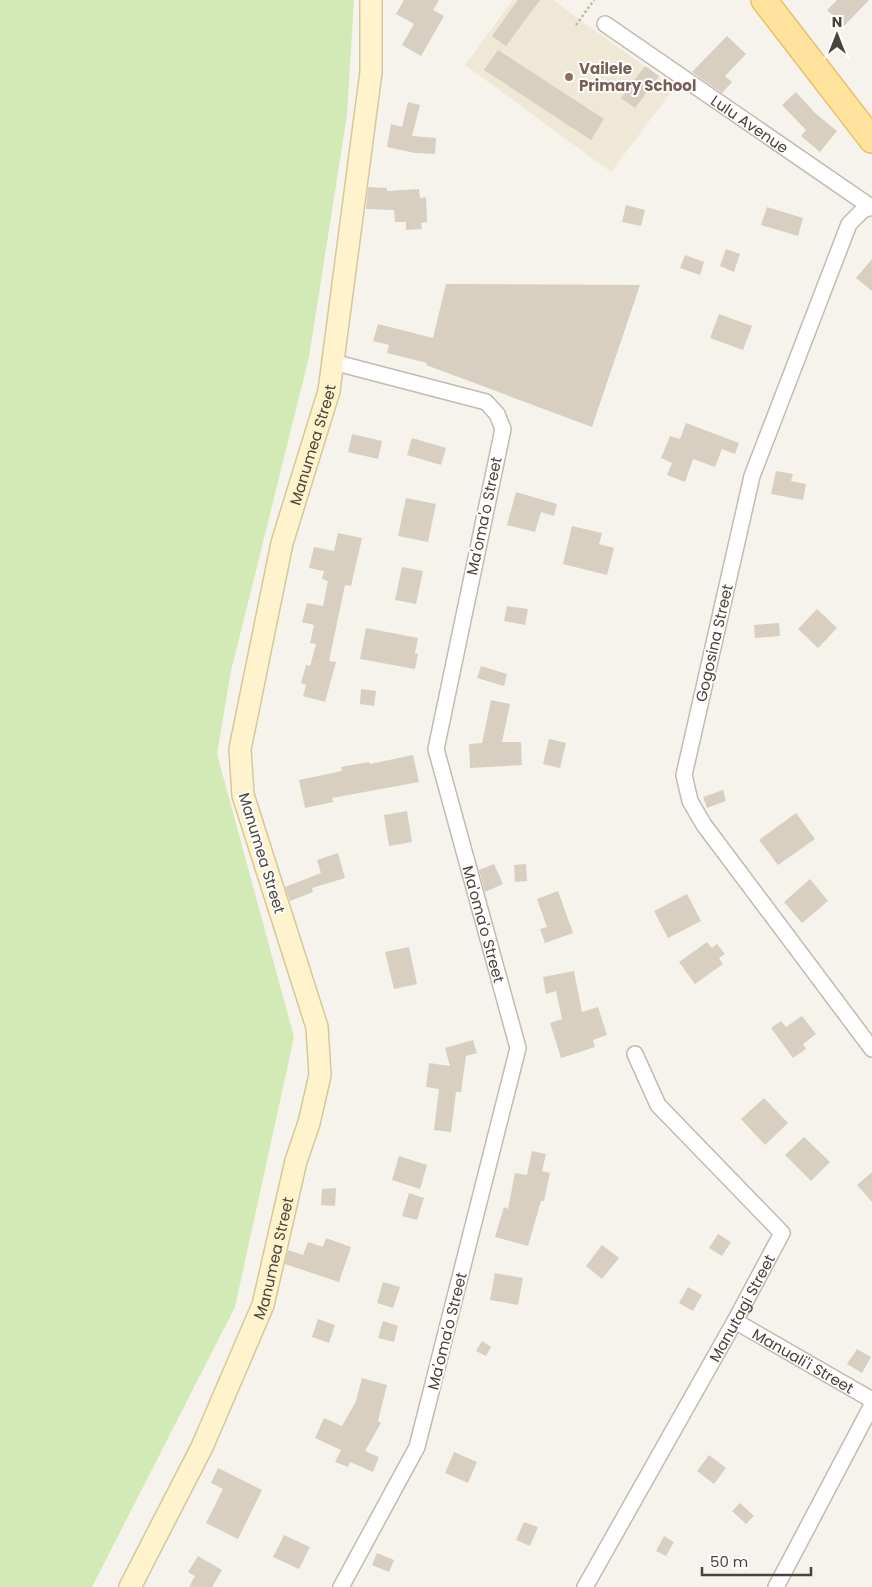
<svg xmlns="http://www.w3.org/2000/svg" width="872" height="1587" font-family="Poppins,sans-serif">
	<rect width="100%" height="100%" fill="#f6f3ec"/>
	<!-- education -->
	<path fill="#efe8d6" d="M513,0h40l121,88 -63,84 -146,-107z"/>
	<!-- green -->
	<path fill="#d2eab5" d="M0,0h354l-7,115 -38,242 -78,314 -14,83 77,283 -59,270 -143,280h-92z"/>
	<!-- building -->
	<g fill="#d8cfc1">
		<path d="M404,0h35l-6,10 11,6 -23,40 -19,-11 12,-21 -18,-10z"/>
		<path d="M518,0h22l-34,46 -14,-10z"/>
		<path d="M837,0h32l-25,26 -17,-16z"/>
		<path d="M727,36l19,18 -21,22 7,6 -10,11 -30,-21z"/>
		<path d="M498,50l106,69 -13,21 -107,-70z"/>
		<path d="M645,66l14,10 -24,32 -14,-10z"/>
		<path d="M796,92l19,21 22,18 -17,21 -19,-16 5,-6 -24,-25z"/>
		<path d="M408,102l12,3 -8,31 24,2 -1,16 -20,-1 -28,-6 4,-23 11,3z"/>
		<path d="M368,187l19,1v3l32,-2 1,9 6,-1 1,25 -6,1 1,6 -16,1v-8h-11l-1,-12 -28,-1z"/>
		<path d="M626,205l19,5 -4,16 -19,-4z"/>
		<path d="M767,207l36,11 -5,18 -37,-11z"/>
		<path d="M726,249l14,5 -6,18 -14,-6z"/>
		<path d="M685,255l19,7 -4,13 -20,-7z"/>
		<path d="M872,259v32l-16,-13z"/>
		<path d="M446,284l194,1 -48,142 -166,-62 1,-2 -40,-10 2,-8 -16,-4 5,-17 55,14z"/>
		<path d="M719,314l33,12 -9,24 -33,-12z"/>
		<path d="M686,423l53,20 -4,11 -13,-5 -7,18 -22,-8 -8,23 -18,-7 5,-12 -11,-5 9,-22 10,3z"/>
		<path d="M352,434l30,7 -4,18 -30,-7z"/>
		<path d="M412,438l34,10 -5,17 -34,-10z"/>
		<path d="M776,471l17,3 -2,7 15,3 -3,16 -32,-6z"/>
		<path d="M516,492l41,12 -3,12 -13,-4 -6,20 -28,-7z"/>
		<path d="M406,498l30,6 -8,38 -30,-6z"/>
		<path d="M572,526l30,7 -3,11 15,4 -7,27 -44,-11z"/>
		<path d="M338,533l24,5 -11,48 -6,-1 -16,76 7,1 -11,40 -22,-6 3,-11 -5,-2 5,-18 4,1 6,-22 -6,-1 4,-18 -12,-3 5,-19 16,3 5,-25 -6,-2 2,-8 -15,-3 5,-21 20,4z"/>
		<path d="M402,567l21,4 -7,33 -21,-4z"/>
		<path d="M507,606l21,3 -3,16 -21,-4z"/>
		<path d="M817,609l20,19 -19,20 -20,-19z"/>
		<path d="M779,623l1,13 -25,2 -1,-13z"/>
		<path d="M366,628l52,10 -3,15 3,1 -3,15 -55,-10z"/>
		<path d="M481,666l26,8 -3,12 -27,-8z"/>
		<path d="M361,689l15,2 -2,15 -14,-2z"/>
		<path d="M491,700l19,4 -8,38h19l1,23 -52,3 -1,-24 13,-1z"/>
		<path d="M549,739l17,4 -6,25 -17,-4z"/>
		<path d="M413,755l6,27 -87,16 1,4 -28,6 -6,-28 43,-9 -1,-4 28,-5 1,2z"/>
		<path d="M723,790l3,11 -19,7 -4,-11z"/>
		<path d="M407,811l5,31 -23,4 -5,-31z"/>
		<path d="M796,813l19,26 -37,26 -19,-25z"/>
		<path d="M338,853l7,25 -33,10 1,4 -23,9 -5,-14 36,-14 -4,-13z"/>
		<path d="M494,864l9,20 -18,8 -6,-22z"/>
		<path d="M526,864l1,17 -12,1 -1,-17z"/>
		<path d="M810,879l18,22 -26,22 -18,-21z"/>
		<path d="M558,891l15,42 -28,10 -5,-14 7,-2 -10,-28z"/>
		<path d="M687,894l14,27 -33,17 -14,-27z"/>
		<path d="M707,942l5,6 5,-4 8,10 -6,4 4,6 -28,20 -16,-22z"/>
		<path d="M409,947l8,37 -23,5 -9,-37z"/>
		<path d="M574,971l8,41 16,-5 9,28 -14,5 2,7 -34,11 -11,-35 12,-4 -6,-28 -10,3 -3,-17z"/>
		<path d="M802,1016l14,18 -13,10 3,5 -13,9 -22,-30 10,-7 5,6z"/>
		<path d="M473,1040l4,13 -11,3 -5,36h-5l-5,40 -17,-2 5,-41 -13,-2 3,-24 21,3 -5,-18z"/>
		<path d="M764,1098l24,25 -23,22 -24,-26z"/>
		<path d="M804,1137l26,25 -19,19 -26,-26z"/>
		<path d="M532,1151l14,3 -4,17 8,2 -6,28h-3l-13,45 -33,-9 9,-30 4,2 7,-36 12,2z"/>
		<path d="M399,1156l28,9 -7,24 -28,-9z"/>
		<path d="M872,1172v30l-15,-17z"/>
		<path d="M336,1188l-1,18 -14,-1 1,-16z"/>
		<path d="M409,1193l15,5 -7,22 -15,-4z"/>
		<path d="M718,1234l13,8 -9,14 -13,-8z"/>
		<path d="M326,1238l25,9 -12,35 -54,-18 3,-14 15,5 5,-13 15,5z"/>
		<path d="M602,1245l17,13 -17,21 -16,-13z"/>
		<path d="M495,1273l28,5 -5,27 -28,-5z"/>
		<path d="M383,1282l17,5 -7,21 -16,-5z"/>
		<path d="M688,1287l14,8 -9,16 -14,-8z"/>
		<path d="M318,1319l17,6 -6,18 -17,-6z"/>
		<path d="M383,1321l15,5 -4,16 -16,-4z"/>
		<path d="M482,1341l9,6 -5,9 -10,-5z"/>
		<path d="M857,1349l14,8 -9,16 -15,-9z"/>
		<path d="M362,1378l25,7 -9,36 3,2 -16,28 14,6 -6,15 -23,-10 -2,5 -13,-5 6,-12 -26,-12 9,-20 18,8 14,-25z"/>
		<path d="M454,1452l23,10 -9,21 -23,-10z"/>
		<path d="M709,1455l17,13 -12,16 -17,-13z"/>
		<path d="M218,1468l44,22 -24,49 -32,-16 17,-34 -12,-6z"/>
		<path d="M740,1503l14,13 -8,8 -14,-13z"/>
		<path d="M524,1522l14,5 -8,19 -14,-6z"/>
		<path d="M284,1535l26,12 -11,22 -26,-12z"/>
		<path d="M664,1536l10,6 -8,14 -10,-5z"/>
		<path d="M377,1553l17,7 -5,12 -17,-7z"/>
		<path d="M198,1556l24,14 -10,17h-23l6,-11 -7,-4z"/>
	</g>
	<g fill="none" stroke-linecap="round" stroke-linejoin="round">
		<defs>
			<g id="minor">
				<path id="s1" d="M605,24l266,183"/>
				<path d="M872,207l-9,3 -14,14 -97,252 -68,299 6,26 14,24 168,224"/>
				<path id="s2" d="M333,362l153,40 11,12 6,15 -67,320 82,299 -101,399 -76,140"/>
				<path id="s3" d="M735,1321l137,79"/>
				<path id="s4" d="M585,1587l150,-266 47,-88 -124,-128 -23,-51"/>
				<path d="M776,1587l96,-182"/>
			</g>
			<g id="secondary">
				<path id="s5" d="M130,1587l72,-140 61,-142 33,-144 13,-38 11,-48 -3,-48 -74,-232 -3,-46 42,-206 47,-152 42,-319v-72"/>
			</g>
			<path id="primary" d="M764,0l108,140"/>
		</defs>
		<!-- minor casing -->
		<use href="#minor" stroke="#c2bbae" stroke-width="18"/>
		<!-- secondary casing -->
		<use href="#secondary" stroke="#d6c79b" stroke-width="24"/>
		<!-- primary casing -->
		<use href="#primary" stroke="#e6c16a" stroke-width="28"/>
		<!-- path -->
		<path stroke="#c4b79f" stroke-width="2.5" stroke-dasharray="2.5 2.5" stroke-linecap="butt" d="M576,25l18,-25"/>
		<!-- minor -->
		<use href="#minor" stroke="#fff" stroke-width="15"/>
		<!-- secondary -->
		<use href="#secondary" stroke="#fff3cd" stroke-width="21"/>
		<!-- primary -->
		<use href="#primary" stroke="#ffe39c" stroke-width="25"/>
	</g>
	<!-- markers -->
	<circle fill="#8d6e63" stroke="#fff" stroke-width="2" cx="569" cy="77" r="5"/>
	<g text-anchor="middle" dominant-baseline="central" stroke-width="4" stroke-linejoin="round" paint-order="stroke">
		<!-- education labels -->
		<g font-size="15" font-weight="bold" fill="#785e54" stroke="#fff" text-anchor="start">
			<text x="579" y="68">Vailele<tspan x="579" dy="17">Primary School</tspan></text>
		</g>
		<!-- street labels -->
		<g font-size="15" fill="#4b4439" stroke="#fff">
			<text stroke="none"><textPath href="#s1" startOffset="176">Lulu Avenue</textPath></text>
			<text stroke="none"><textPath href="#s5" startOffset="1200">Manumea Street</textPath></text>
			<text transform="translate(484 516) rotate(-78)">Ma'oma'o Street</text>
			<text transform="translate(714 643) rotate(-77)">Gogosina Street</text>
			<text transform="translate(262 853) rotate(73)">Manumea Street</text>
			<text stroke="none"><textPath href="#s2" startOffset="699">Ma'oma'o Street</textPath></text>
			<text stroke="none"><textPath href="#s5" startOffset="360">Manumea Street</textPath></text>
			<text stroke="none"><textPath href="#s4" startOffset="320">Manutagi Street</textPath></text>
			<text transform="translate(447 1331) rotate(-76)">Ma'oma'o Street</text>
			<text stroke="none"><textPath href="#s3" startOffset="79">Manuali'i Street</textPath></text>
		</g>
	</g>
	<!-- north arrow -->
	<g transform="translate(837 35)" stroke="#ffffff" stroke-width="4" paint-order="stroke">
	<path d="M0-4L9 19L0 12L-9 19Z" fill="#4b4439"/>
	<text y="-8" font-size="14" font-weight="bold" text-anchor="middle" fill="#4b4439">N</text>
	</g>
	<!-- scale -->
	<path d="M702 1567v8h109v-8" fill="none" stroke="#4b4439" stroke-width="2.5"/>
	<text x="710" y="1567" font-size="15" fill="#4b4439" stroke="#ffffff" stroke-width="4" paint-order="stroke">50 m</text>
</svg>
